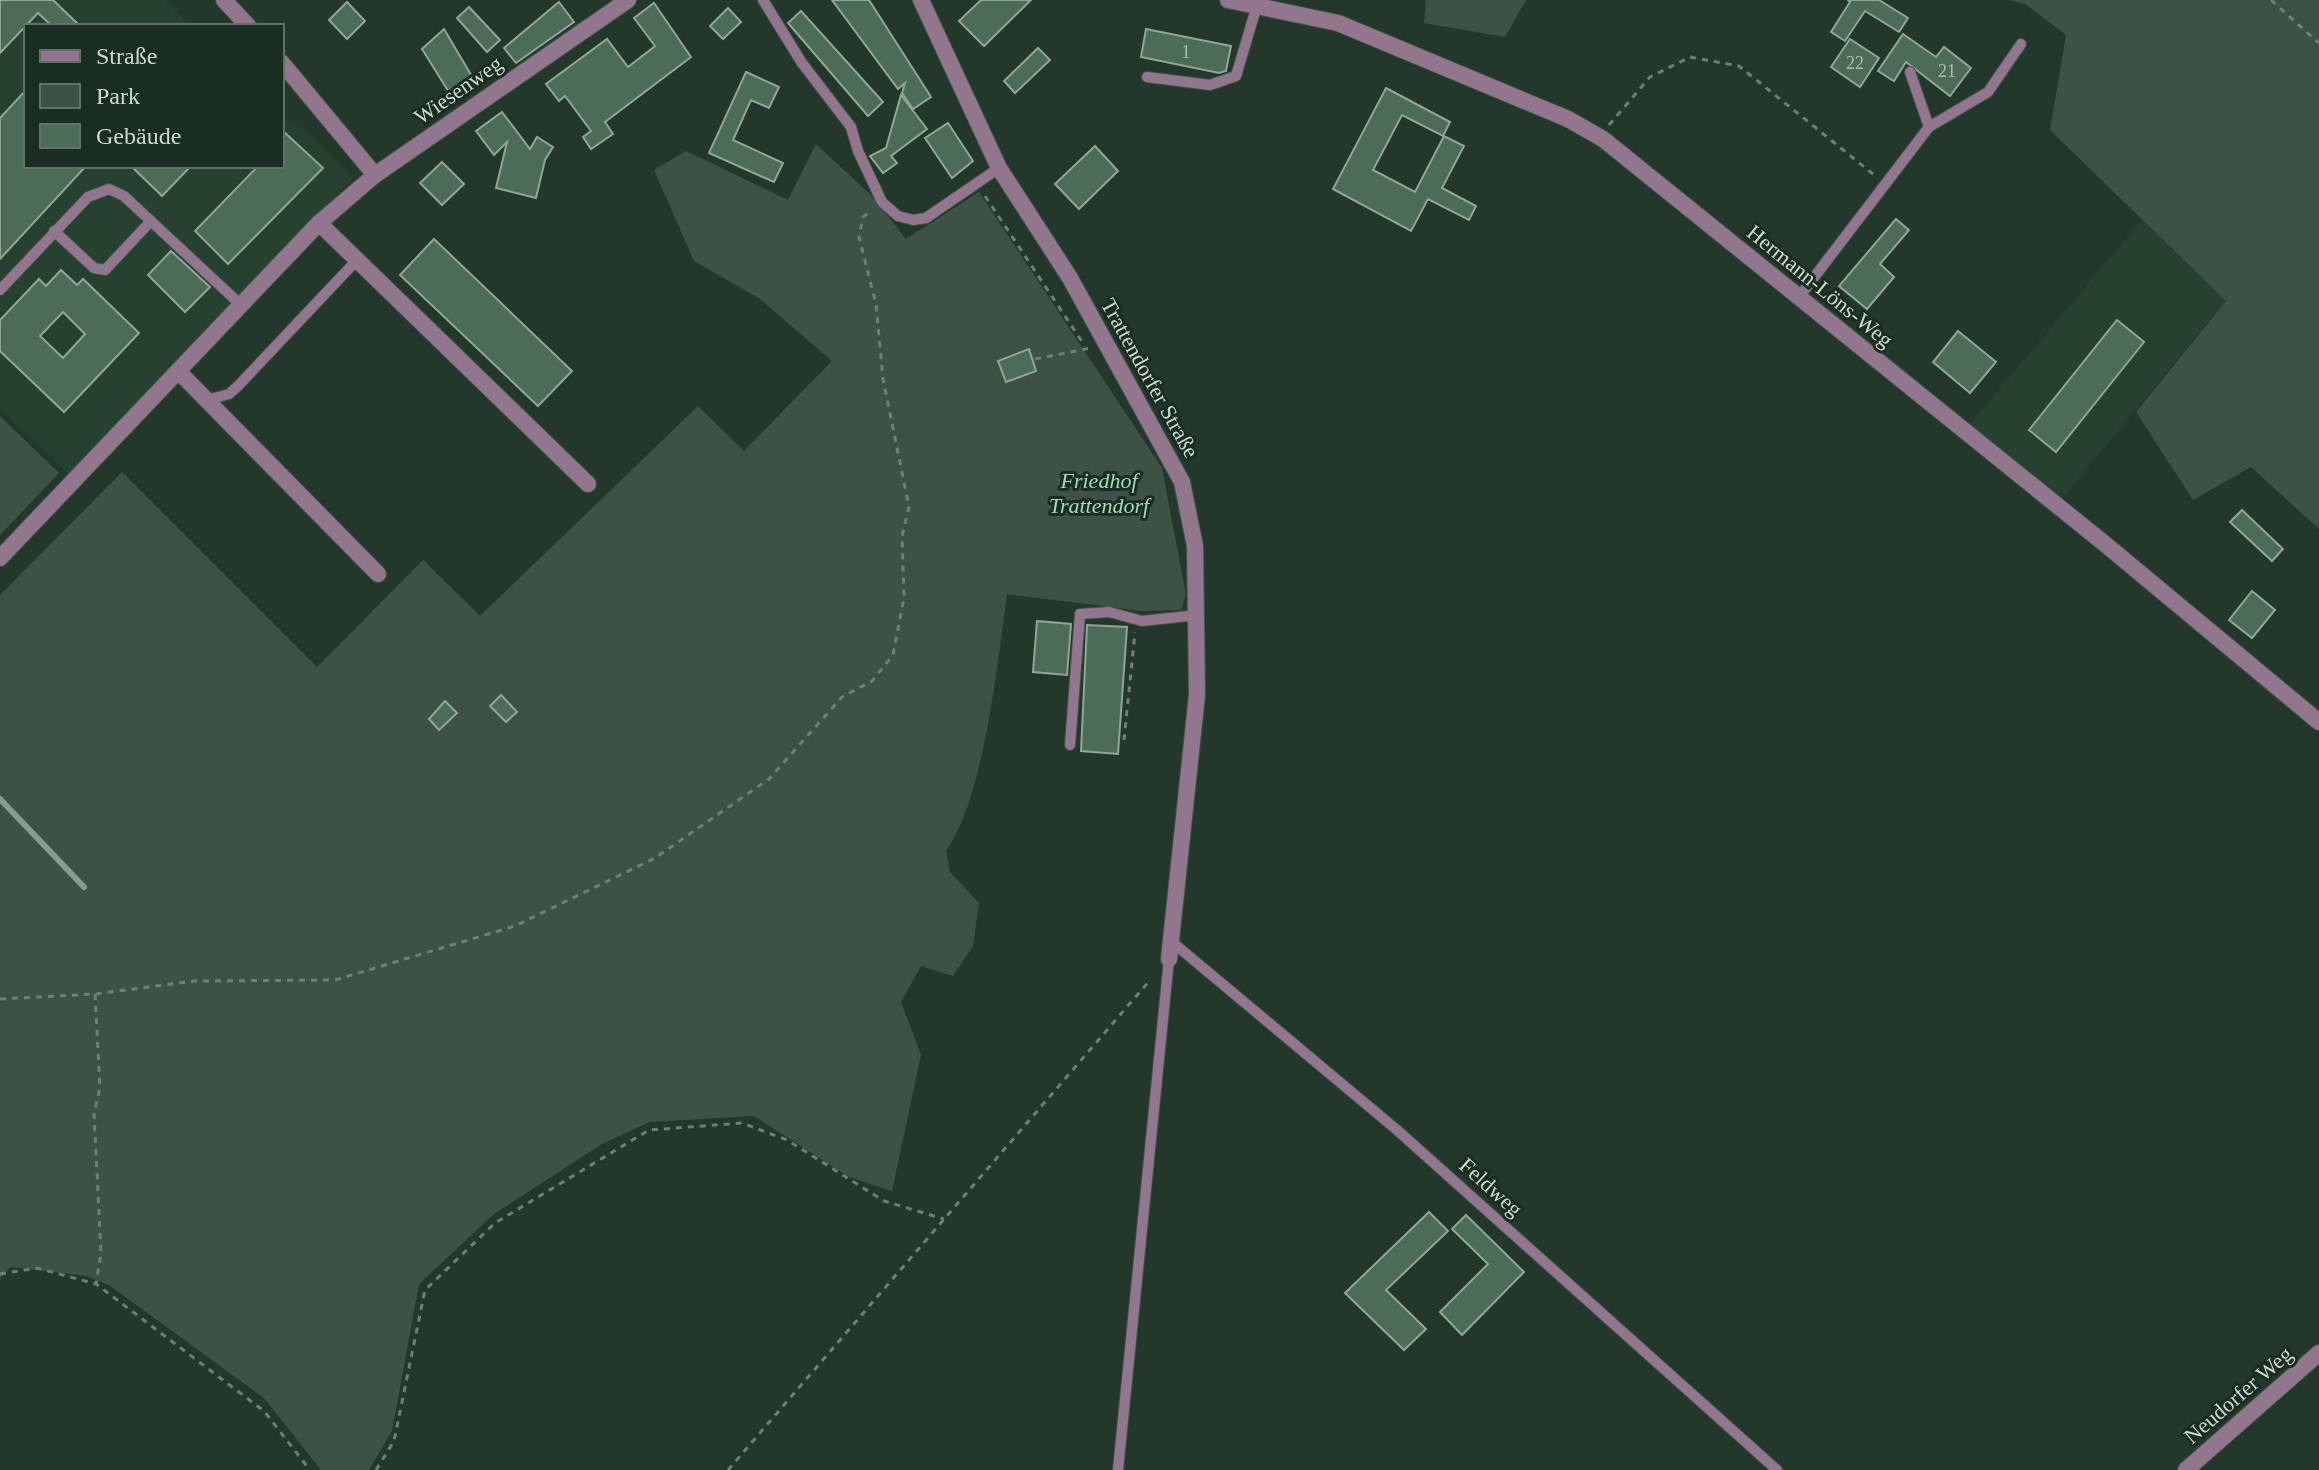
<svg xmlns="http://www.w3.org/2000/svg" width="2319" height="1470" font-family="Georgia,serif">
	<rect width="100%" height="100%" fill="#24372b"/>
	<!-- built -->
	<g fill="#274131">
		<path d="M0,0h165l25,26h-164v140h256v-48l23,12 48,48 -285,296 -68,-66z"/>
		<path d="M2142,220l84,81 -165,199 -92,-75z"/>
	</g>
	<!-- green -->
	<g fill="#3d5245">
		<path d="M1426,0h100l-21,37 -81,-14z"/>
		<path d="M2009,0h310v529l-68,-62 -58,33 -57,-88 90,-111 -176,-171 16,-95 -41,-31z"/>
		<path d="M816,144l55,51 35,44 73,-47 183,276 24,126 -5,16 -39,1 -135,-17c-10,70 -22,201 -61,257l4,21 29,31 -6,43 -20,30 -32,-10 -20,36 20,53 -29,136 -43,-14 -95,-61 -104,6 -48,22 -108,70 -75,70 -27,147 -23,39h-48l-57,-72 -155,-113 -23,-9 -76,-9 -10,12v-684l122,-123 195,195 106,-107 57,56 218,-210 46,45 88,-90 -72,-62 -66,-38 -40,-91 32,-19 102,49z"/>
		<path d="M0,416l59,57 -59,62z"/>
	</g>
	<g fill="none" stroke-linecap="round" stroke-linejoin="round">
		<!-- stream -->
		<path stroke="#849d8d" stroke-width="6" d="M0,799l84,88"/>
	</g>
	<!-- building -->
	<g fill="#4d6c58" stroke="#90a698" stroke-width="2" fill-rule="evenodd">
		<path d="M0,0h53l27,26h-28l-14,-13 -38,40z"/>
		<path d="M832,0h37l62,97 -18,12 -11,-16 3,-10 -7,6z"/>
		<path d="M981,0h50l-47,46 -25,-25z"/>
		<path d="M1848,0h31l29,18 -9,14 -34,-21 -20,30 -14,-9 19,-30z"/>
		<path d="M347,2l18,19 -18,18 -18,-19z"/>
		<path d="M559,2l15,20 -58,41 -12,-15z"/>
		<path d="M654,3l37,54 -86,65 8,12 -22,15 -8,-12 8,-6 -26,-35 -6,5 -13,-17 61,-45 21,28 27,-21 -21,-28z"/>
		<path d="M469,7l31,33 -13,12 -30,-34z"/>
		<path d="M728,8l13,14 -18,17 -13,-13z"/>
		<path d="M801,11l82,91 -15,14 -80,-93z"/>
		<path d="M444,29l30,51 -24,14 -28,-45z"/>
		<path d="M1146,29l85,17 -5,25 -7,2 -78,-16z"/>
		<path d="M1903,34l33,23 8,-10 27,21 -21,28 -44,-34 -12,19 -16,-10z"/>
		<path d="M1850,39l29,19 -19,29 -29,-20z"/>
		<path d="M1038,48l12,12 -35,33 -11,-12z"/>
		<path d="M746,72l33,15 -10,21 -18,-8 -18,40 50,23 -9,19 -65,-29z"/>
		<path d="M1386,88l64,34 -7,14 -41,-21 -29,55 42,22 29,-56 20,10 -22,42 34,18 -7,14 -41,-21 -17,32 -78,-42z"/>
		<path d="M26,90v76h60l-86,93v-141z"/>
		<path d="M901,95l26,34 -36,27 6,7 -14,10 -13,-17 16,-8z"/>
		<path d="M502,112l28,37 7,-12 16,10 -8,13 -9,38 -40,-10 11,-46 -13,13 -18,-24z"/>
		<path d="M948,123l25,38 -21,17 -27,-40z"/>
		<path d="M282,130l41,38 -95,96 -33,-33 63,-65h24z"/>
		<path d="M1095,146l23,25 -39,38 -24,-25z"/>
		<path d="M442,162l22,22 -22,21 -22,-22z"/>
		<path d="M131,166h60l-29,30z"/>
		<path d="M1896,219l13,11 -29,34 14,13 -27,32 -28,-23z"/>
		<path d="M434,239l138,132 -34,35 -138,-131z"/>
		<path d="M171,251l39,36 -25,25 -37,-37z"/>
		<path d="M61,270l16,15 6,-6 56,54 -75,79 -64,-61v-31l39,-41 7,7zM63,312l22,22 -22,24 -23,-22z"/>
		<path d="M2117,320l27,22 -88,110 -27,-22z"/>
		<path d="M1958,331l38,31 -26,31 -37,-31z"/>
		<path d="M1029,349l7,22 -30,11 -8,-21z"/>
		<path d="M2242,510l41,39 -11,12 -42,-39z"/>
		<path d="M2252,591l23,19 -23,28 -23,-18z"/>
		<path d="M1037,621l34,3 -4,51 -34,-3z"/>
		<path d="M1087,625l40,2 -9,127 -37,-3z"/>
		<path d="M501,695l16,17 -11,10 -16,-16z"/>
		<path d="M445,701l12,12 -18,17 -10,-11z"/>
		<path d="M1429,1212l19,19 -62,59 40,39 -22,21 -59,-57z"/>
		<path d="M1466,1215l58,57 -62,63 -22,-23 48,-48 -36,-35z"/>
	</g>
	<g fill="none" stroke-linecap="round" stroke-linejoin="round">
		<defs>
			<g id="lane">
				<path d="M763,0l39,63 49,64 7,24 24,51 16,14 15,4 13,-2 73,-50"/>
				<path d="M1910,72l19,55"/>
				<path d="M1147,77l63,8 26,-9 22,-74"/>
				<path d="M54,231l40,37 11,2 46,-49"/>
				<path d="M0,290l88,-93 21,-8 15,7 117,109"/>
				<path d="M1799,297l130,-170 59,-35 33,-48"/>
				<path d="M207,400l22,-6 9,-8 119,-126"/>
				<path d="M1070,745l10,-131 29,-2 33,9 56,-6"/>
				<path d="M1171,941l226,189 380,340"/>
				<path d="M1118,1470l51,-511"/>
			</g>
			<g id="street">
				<path d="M224,0l24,26"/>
				<path d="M921,0l78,168 71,110 112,204 13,64 2,149 -28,264"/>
				<path d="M1228,0l110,23 230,96 35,20 502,405 214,178"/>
				<path d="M282,63l93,112"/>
				<path d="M319,223l269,261"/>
				<path d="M179,372l199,202"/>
				<path d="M0,558l319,-335 56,-48 253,-175"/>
				<path d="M2186,1470l133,-117"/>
			</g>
		</defs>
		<!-- lane casing -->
		<use href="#lane" stroke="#425449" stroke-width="12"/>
		<!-- street casing -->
		<use href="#street" stroke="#425449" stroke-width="18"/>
		<!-- path -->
		<g stroke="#707f75" stroke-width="3" stroke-dasharray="6 6" stroke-linecap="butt">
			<path d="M2271,0l48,43"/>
			<path d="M1609,125l41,-48 40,-20 49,9 134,108"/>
			<path d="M985,196l100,150"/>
			<path d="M1035,359l56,-11"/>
			<path d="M1124,740l11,-108"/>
			<path d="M95,994l5,94 -6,25 7,140 -5,31"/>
			<path d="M0,999l95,-5 100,-13 140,-1 180,-54 140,-68 114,-79 73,-82 30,-16 21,-26 11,-57 -2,-62 7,-29 -26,-128 -7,-75 -17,-67 4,-20 8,-6"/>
			<path d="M0,1274l37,-6 59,16 168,127 46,59"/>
			<path d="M376,1470l18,-29 31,-151 70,-67 154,-93 93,-7 45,17 97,61 60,18"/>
			<path d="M728,1470l423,-491"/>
		</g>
		<!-- lane -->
		<use href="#lane" stroke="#91768e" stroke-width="10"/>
		<!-- street -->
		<use href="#street" stroke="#91768e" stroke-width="16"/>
	</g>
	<g text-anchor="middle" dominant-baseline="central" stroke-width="6" stroke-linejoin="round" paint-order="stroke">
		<!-- number labels -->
		<g font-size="18" fill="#adbdb3">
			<text x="1186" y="52">1</text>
			<text x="1855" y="63">22</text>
			<text x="1947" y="71">21</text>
		</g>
		<!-- street labels -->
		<g font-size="22" fill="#cdd8d1" stroke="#1a2d22">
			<text transform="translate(458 90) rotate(-35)">Wiesenweg</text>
			<text transform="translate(1820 286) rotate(39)">Hermann-Löns-Weg</text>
			<text transform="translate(1150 378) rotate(61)">Trattendorfer Straße</text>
			<text transform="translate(1491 1187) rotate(42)">Feldweg</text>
			<text transform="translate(2238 1395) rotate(-41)">Neudorfer Weg</text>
		</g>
		<!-- park labels -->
		<g font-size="22" font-style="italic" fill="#a3dcb8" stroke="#1a2d22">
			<text x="1099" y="480">Friedhof<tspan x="1099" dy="25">Trattendorf</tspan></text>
		</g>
	</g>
	<!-- legend -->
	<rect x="24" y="24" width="260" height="144" fill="#1a2d22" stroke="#627168" stroke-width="2"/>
	<rect x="40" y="50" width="40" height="12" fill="#91768e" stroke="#627168" stroke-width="2"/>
	<text x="96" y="64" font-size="24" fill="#cdd8d1">Straße</text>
	<rect x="40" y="84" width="40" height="24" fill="#3d5245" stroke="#627168" stroke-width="2"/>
	<text x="96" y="104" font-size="24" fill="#cdd8d1">Park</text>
	<rect x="40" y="124" width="40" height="24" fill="#4d6c58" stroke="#627168" stroke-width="2"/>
	<text x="96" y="144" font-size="24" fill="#cdd8d1">Gebäude</text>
</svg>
